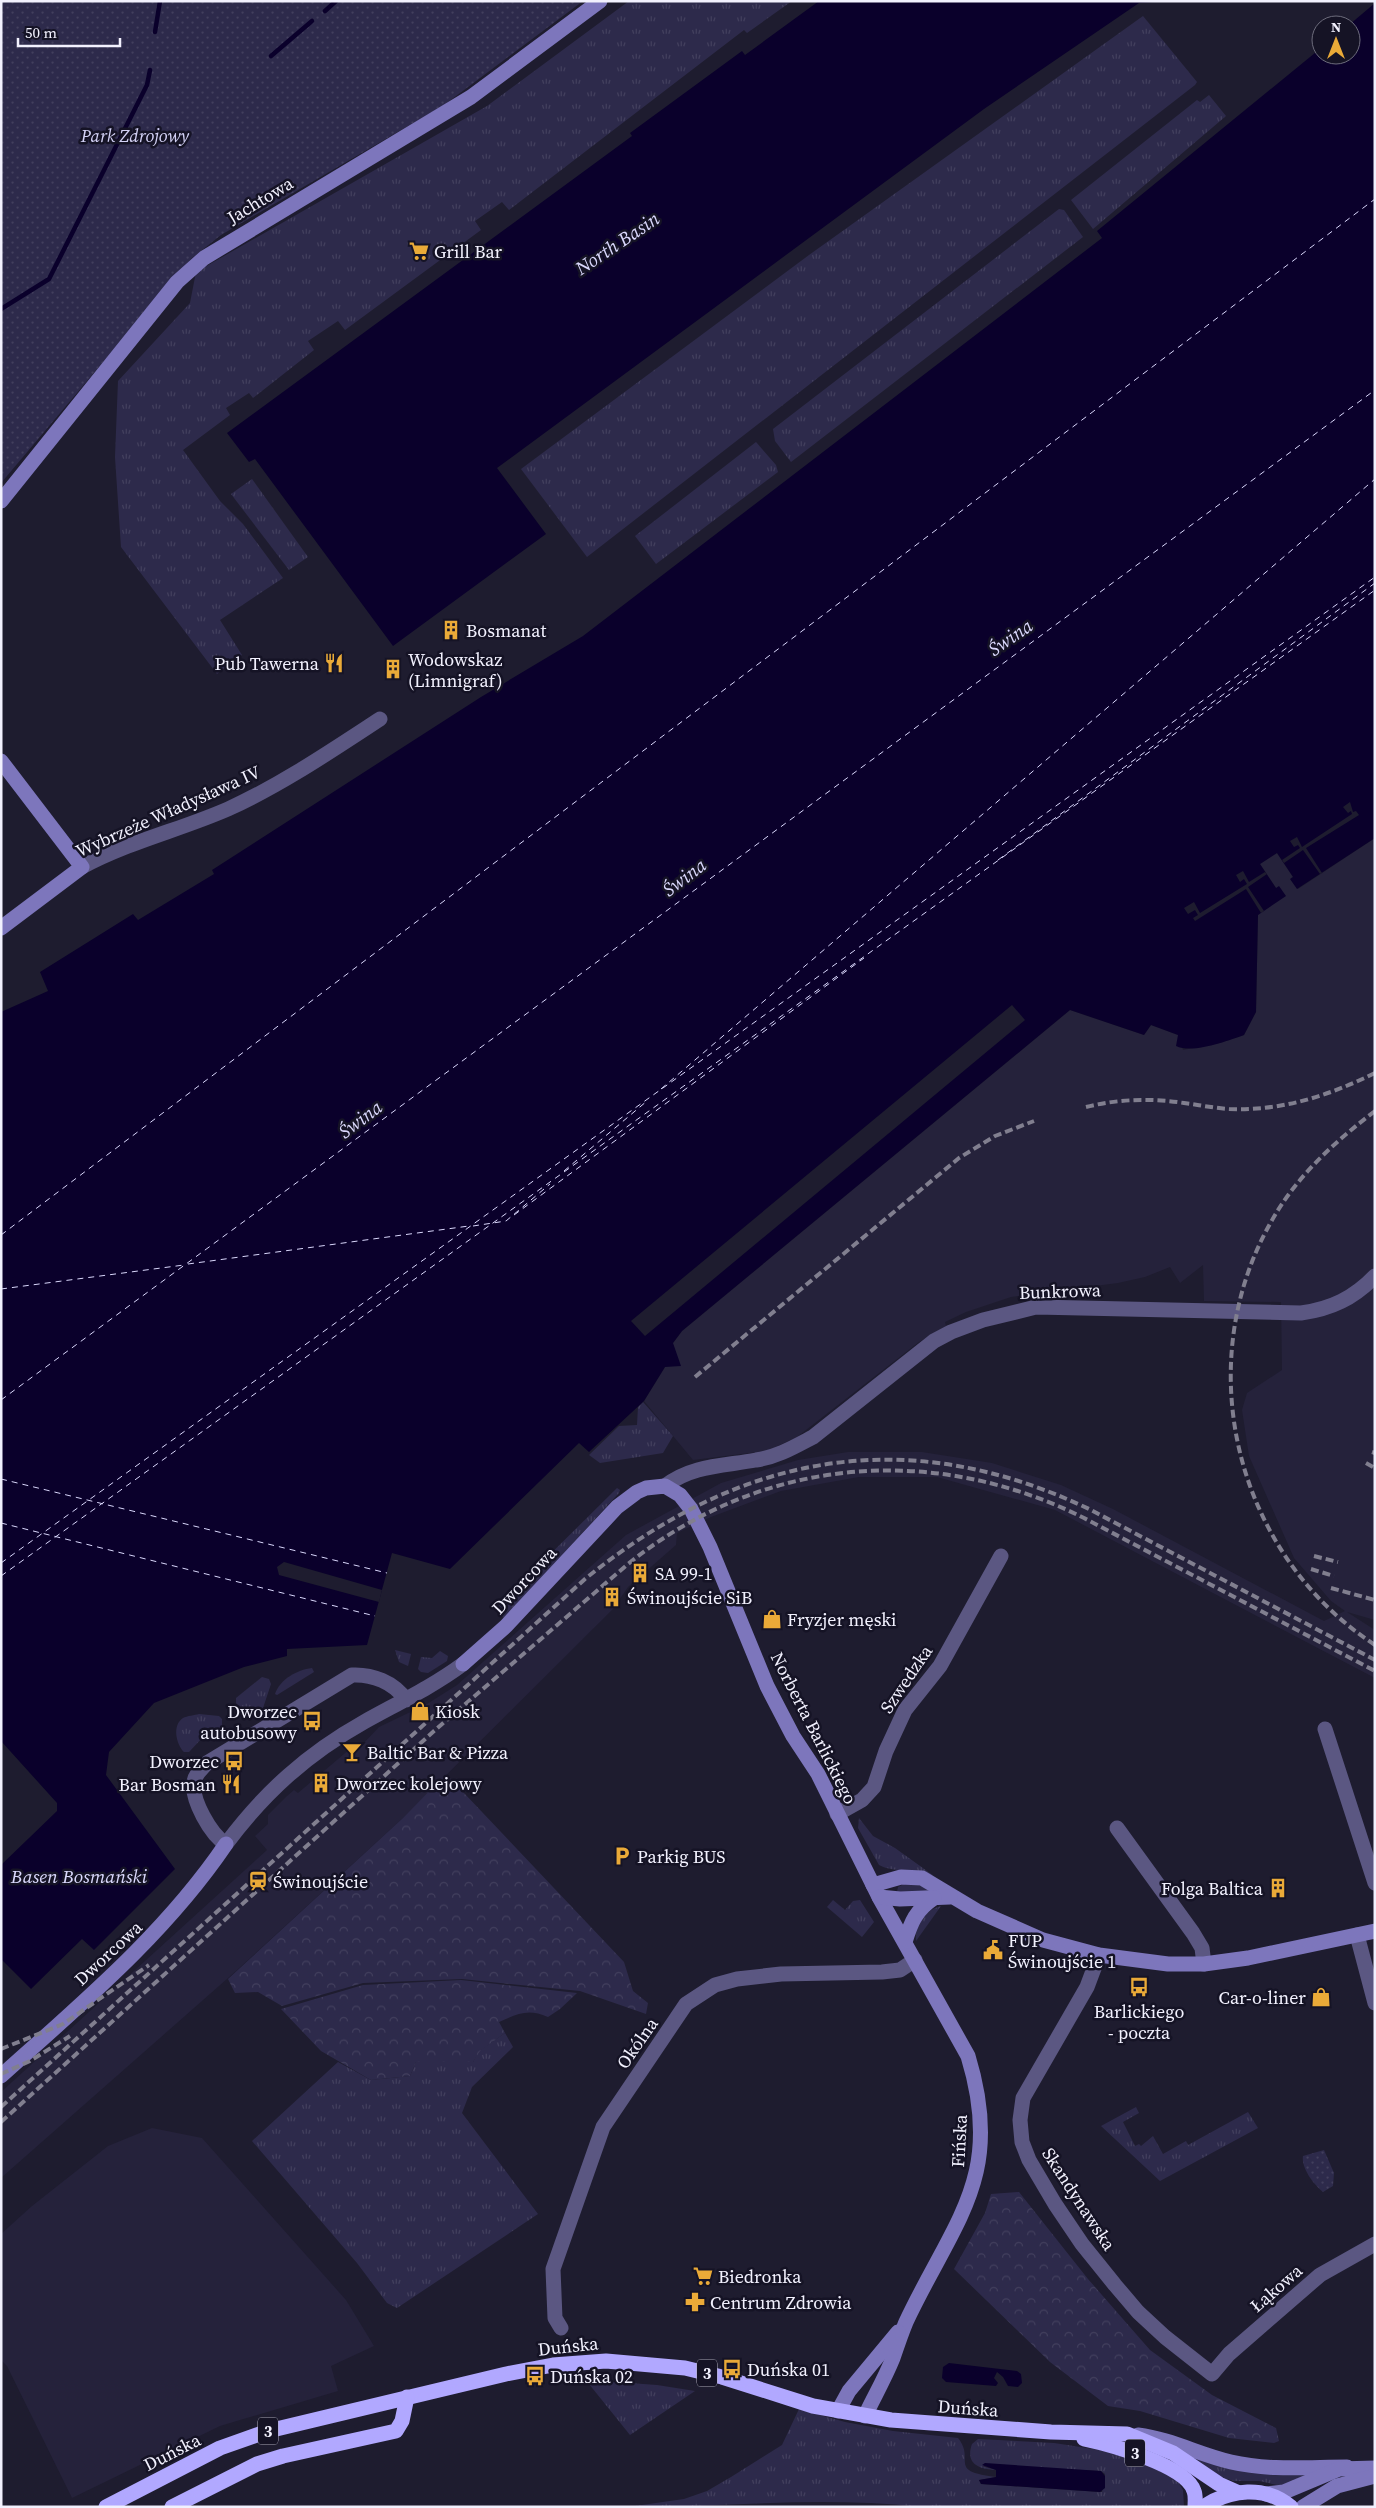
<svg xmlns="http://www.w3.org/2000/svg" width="1376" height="2508" font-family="'Source Serif 4',serif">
	<defs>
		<pattern id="grass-tufts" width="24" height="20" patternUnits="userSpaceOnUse" patternTransform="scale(1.25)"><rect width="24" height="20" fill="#2d2a4b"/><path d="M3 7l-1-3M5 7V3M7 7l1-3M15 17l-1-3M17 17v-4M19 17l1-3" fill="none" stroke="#423f5d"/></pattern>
		<pattern id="forest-crowns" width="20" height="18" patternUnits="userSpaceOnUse" patternTransform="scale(1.25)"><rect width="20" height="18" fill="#2d2a4b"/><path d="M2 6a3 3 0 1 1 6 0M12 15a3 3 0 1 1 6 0" fill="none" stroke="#423f5d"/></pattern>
		<pattern id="park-dots" width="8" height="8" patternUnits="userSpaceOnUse" patternTransform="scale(1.25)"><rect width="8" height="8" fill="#2d2a4b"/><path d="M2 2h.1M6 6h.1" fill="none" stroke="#423f5d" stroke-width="1.8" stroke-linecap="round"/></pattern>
	</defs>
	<rect width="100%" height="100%" fill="#1e1c2f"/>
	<!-- built -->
	<g fill="#25223b">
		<path d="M1375,838v782l-28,-8 28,18v48l-320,-168 -118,-33h-78l-78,14 -70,26 -34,16 -1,12 -48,42 -15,22 -210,209 -167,153 -235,207v-86l266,-242 -12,-14 13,-12v-9l19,-19 7,-6 4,3 59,-50 4,3 18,-19 48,-23 30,-19 169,-150 95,-52 77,-23 50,-8h74l70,11 69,22 52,24 211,112 21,-10 -14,-10 -37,-43 -45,-102 -7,-46 5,-17 35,-23 -1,-68 -77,-1 -1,-36 -23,18 -10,-16 -25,10 -27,6 -107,14 -45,15 -21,10 1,4 -27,16 -122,95 -30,14 -74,9 -49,-59 21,-34 8,-24 9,-12 388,-321 74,25 7,-10 27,10 5,15 36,-7 25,-8 12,-23 2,-97 18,-27 -16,-24 17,-11 16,24 -2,1 7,11z"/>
		<path d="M152,2128l50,10 144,162 28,46 -43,20 7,25 -118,35 -148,72 -65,-132 -6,-6v-126l31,-28 76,-60z"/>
	</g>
	<!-- grass -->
	<g fill="url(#grass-tufts)">
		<path d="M629,1h163l-45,32 -3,-3 -235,180 -7,-8 -27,19 6,9 -136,100 -7,-9 -30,20 6,9 -61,48 -4,-5 -23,15 4,7 -47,35 37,51 23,23 40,54 -63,42 22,35 -25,19 -96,-127 -6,-90 3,-76 72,-78 6,-31 291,-166z"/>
		<path d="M1143,16l54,66 -2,3 -608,472 -66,-88 288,-214z"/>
		<path d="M1209,95l17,21 -133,113 -22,-29 126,-100 3,2z"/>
		<path d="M1059,209l5,1 19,27 -292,225 -16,-21 -2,-12z"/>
		<path d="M756,442l20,23 2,7 -122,92 -21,-28z"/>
		<path d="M252,479l56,78 -19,13 -58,-76z"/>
		<path d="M643,1402l30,34 -10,17 -63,10 -11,-8 30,-29 18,-1 1,-18z"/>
		<path d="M617,1488l3,2 -1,3 -115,125 -9,-9z"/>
		<path d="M395,1650l16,4 -3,12 -9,-4z"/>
		<path d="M440,1651l8,5 -1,5 -19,12 -7,-1 -3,-3 3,-12 11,1z"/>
		<path d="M312,1668l2,4 -37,23 -2,-1c5,-15 22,-24 37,-26z"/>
		<path d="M262,1677l7,2 2,5 -9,27c-9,6 -20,1 -26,-8v-5z"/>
		<path d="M199,1714l20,2 3,3v8l-18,9 -15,16h-5c-8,-8 -12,-27 -1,-34 4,-2 12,-3 16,-4z"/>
		<path d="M859,1818l14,18 22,12 39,28c-18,-9 -38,-2 -55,-11l-21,-37z"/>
		<path d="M906,1883h14l10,9h-33l1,-5z"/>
		<path d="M833,1900l12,10 8,-9 7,-1 14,22 -12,15 -35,-30z"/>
		<path d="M941,1906l-25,35c-2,-16 9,-31 25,-35z"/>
		<path d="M505,2033l8,14 -41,40 -10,26 76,101 -141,94 -10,-5 -30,-40 -105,-122 86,-79 33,18 39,-4 6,-14h57l6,-11z"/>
		<path d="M1136,2107l3,6 -16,9 12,24 4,-2 2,2 12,-10 10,18 23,-13 2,4 60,-33 10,16 -98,53 -59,-55z"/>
		<path d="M615,2382l42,3 38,6 -65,44 -41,-51z"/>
		<path d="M799,2409l46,13 48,9 65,7c18,22 -12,33 38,39l-17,3 2,4 119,8h2l3,-18 -4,-3 -119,-5 14,4c-17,-1 -31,-6 -24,-26l6,-5 76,4 46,7 35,9 42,21 6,10 1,17h-264c-98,-11 -194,0 -292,0l56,-8 23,-8 24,-14 51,-32z"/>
		<path d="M1194,2457l113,18 -25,11 -23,-5h-25l-15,-4 -24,-17z"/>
	</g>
	<!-- forest -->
	<g fill="url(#forest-crowns)">
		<path d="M446,1774l178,188 9,29 15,12 -2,11 -66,-23 -118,-12 -99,4 -81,23 -24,-14 -23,1 -7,-14 175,-161z"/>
		<path d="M461,1980l116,13 -17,16 -12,8c-20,-9 -31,-3 -49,5l6,11 -25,18 -7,11h-57l-6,14 -39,4 -50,-29 -40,-42 82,-24z"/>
		<path d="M1019,2192l69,87 62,71 62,45 64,33 3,13 -5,2 -45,-5 -89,-27 -32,-5 -58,-44 -96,-93 31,-56 6,-19z"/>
	</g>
	<!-- park -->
	<g fill="url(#park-dots)">
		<path d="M1,1h582l-139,104 -223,130 -29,23 -13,14 -178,211z"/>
		<path d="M1324,2150l10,23 -1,13 -10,6c-9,-7 -22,-24 -20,-36z"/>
	</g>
	<!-- water -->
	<g fill="#0a002b">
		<path d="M819,1h349l-29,2 -155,106 -487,359 49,66 -153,112 -138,-187 -6,3 -22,-29 405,-297 -2,-3 112,-82 3,4z"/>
		<path d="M1375,3v835l-78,51 -7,-10 3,-2 -16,-24 -17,11 16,24 3,-2 7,10 -28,19 -2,97 -12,23c-17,6 -51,19 -68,11l2,-11 -27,-10 -7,10 -74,-25 -388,321 -9,12 8,23 -16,1 -21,34 -55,51 -10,-9 -129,126 -58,-16 -25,92 -80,4v7l-43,11 -90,36 -45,49 -3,23 69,94 -81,81 -12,-11 -51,50 -30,-30v-94l56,-54v-8l-56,-62v-729l47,-21 -8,-19 93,-58 5,6 76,-46 -2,-4 269,-173 102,-61 519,-398 -5,-7 224,-183v7h30v-30h-2z"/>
		<path d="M949,2363l68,8 4,3 1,9 -4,4 -10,-1 -5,-9 -6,-5 -3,6 4,5 -2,3 -50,-4 -4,-4 1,-11z"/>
		<path d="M985,2463l116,8 4,5v12l-5,4 -119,-8 -2,-4 17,-3v-7l-14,-5z"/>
	</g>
	<!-- pier -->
	<g fill="#1e1c2f">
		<path d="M1350,802l3,10 3,-1 3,4 -53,33 16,25 -2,1 -17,-24 -19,13 -2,-3 18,-12 -2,-3 -4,2 -4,-6 7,-4 5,10 50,-33 -1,-3 -3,2 -5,-6z"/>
		<path d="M1243,871l6,11 16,-10 2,2 -19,13 16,24 -3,2 -15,-24 -51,32 -2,-3 5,-3 -3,-5 -7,4 -4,-6 10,-6 6,11 47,-29 -3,-5 -4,3 -4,-7z"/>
		<path d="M1012,1005l13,15 -380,316 -14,-15z"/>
		<path d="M284,1562l98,28 -3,12 -100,-27 -2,-8z"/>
	</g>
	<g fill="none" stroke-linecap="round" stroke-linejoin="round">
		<!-- stream -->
		<g stroke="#0a002b" stroke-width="4.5">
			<path d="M325,11l11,-10"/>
			<path d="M155,32l5,-31"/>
			<path d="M271,56l41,-35"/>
			<path d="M1,309l48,-30 98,-194 3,-15"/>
		</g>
		<!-- ferry -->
		<g stroke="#dad8fc" stroke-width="1" stroke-dasharray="6 5" stroke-linecap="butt">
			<path d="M998,860l377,-277"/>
			<path d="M661,1089l714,-610"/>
			<path d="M564,1171l83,-70"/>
			<path d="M514,1215l350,-257"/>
			<path d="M473,1226l33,-5 44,-37"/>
			<path d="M1,1235l1374,-1036"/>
			<path d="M188,1264l281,-38"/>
			<path d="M1,1289l183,-24"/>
			<path d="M1,1400l1374,-1010"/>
			<path d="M1,1479l386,94"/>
			<path d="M1,1523l374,93"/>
			<path d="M1,1563l1374,-986"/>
			<path d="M1,1576l1374,-986"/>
		</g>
		<!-- street -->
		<g stroke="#5b5782" stroke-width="15">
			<path d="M82,867c46,-25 98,-37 146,-58 53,-24 103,-58 152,-90"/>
			<path d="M665,1486c27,-21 59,-20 91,-26 21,-3 38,-13 57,-23l121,-96 17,-9 32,-12 53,-13 265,6c30,-4 53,-15 74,-37"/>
			<path d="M406,1700c-12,-18 -34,-26 -54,-25l-145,88c-5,6 -12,11 -13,19 -3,18 17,53 32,62 39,-52 81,-90 138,-122 34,-19 68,-35 99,-58"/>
			<path d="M1325,1729l50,154"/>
			<path d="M837,1814l25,-14 12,-13 12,-36 19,-41 35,-44 61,-110"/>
			<path d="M1117,1828l76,105 9,15 2,16"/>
			<path d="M1357,1935l18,68"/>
			<path d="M1099,1955l-12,32 -64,111 -3,22 2,22 7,18 26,44 27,40 33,41 23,27 27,25 47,37 17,-20 91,-79 55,-31"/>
			<path d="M561,2328l-6,-10 -2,-49 50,-142 83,-123 29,-19 22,-6 44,-5 101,-2 18,-2 15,-10"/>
		</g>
		<!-- secondary -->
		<g stroke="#7d76bc" stroke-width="15">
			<path d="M1,501l176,-219 27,-24 267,-161 129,-96"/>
			<path d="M1,761l81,106 -81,61"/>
			<path d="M463,1664l43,-38 111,-119 20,-15 9,-4 19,-2 15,9 11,14 19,38 57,139 26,50 25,38 61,123 89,159c37,121 -14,164 -62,266 -5,12 -9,24 -13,36 -8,20 -19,39 -28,58"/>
			<path d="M873,1885l28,-8 21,1 55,33 66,29 56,15 69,9h36l44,-6 127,-27"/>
			<path d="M879,1897l21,2 50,-2"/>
			<path d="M905,1942c6,-20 11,-32 29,-44"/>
			<path d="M1,2076c80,-72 164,-142 225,-232"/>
			<path d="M838,2411l11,-20 49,-59"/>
			<path d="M1138,2435c33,4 62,20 93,27 39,9 78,5 116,5"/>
			<path d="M1266,2494l18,-2 55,-23 36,-1"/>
			<path d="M1303,2507l34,-21 38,-10"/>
		</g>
		<!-- highway -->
		<g stroke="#b1a8ff" stroke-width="15">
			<path d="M1084,2439c24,5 102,26 110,52 2,5 1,11 1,16"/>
			<path d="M106,2507l114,-59 48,-17 238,-57 47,-9 53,-4 79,7 37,9 91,29 78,14 160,12 76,2 46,19 46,31 18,8"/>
			<path d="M172,2507l85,-43 26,-8 113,-25 6,-10 5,-24"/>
			<path d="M1203,2507c27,-18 62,-22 88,0"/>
		</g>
		<!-- rail -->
		<g stroke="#817f8f" stroke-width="4" stroke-dasharray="8 4" stroke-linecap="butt">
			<path d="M1086,1107c32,-8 65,-9 98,-4 15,2 30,5 45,6 53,2 99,-13 146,-36"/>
			<path d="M1375,1111c-34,26 -66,54 -91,90 -99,146 -55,349 91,444"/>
			<path d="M695,1377l264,-219 36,-22 39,-15"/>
			<path d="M1372,1452l3,1"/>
			<path d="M1366,1463l9,5"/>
			<path d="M1314,1556l24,6"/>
			<path d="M1311,1569l23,7"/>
			<path d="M1331,1588l44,12"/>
			<path d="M1,2049l62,-25 86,-59"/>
			<path d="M1,2074l29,-13 40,-25"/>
			<path d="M1,2107l584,-528c156,-126 321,-157 504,-70l286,151"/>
			<path d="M1,2122l433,-391 194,-167c133,-107 304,-122 456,-46l291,153"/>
		</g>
	</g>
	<!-- icons -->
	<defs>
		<symbol id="supermarket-bare" viewBox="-9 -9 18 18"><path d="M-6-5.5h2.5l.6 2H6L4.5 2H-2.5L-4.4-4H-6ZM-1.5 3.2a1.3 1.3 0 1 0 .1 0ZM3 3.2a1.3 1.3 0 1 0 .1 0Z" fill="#eaaa38" stroke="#151325" stroke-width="2.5" paint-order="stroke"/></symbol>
		<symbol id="building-bare" viewBox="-9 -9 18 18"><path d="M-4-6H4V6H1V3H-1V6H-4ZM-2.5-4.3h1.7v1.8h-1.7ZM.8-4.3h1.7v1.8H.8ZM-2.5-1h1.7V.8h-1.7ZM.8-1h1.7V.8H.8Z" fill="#eaaa38" stroke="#151325" stroke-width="2.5" paint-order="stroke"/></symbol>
		<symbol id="restaurant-bare" viewBox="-9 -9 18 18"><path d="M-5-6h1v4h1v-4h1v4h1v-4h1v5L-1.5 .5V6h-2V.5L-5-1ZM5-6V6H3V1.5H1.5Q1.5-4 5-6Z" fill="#eaaa38" stroke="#151325" stroke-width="2.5" paint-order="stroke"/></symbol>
		<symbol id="shop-bare" viewBox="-9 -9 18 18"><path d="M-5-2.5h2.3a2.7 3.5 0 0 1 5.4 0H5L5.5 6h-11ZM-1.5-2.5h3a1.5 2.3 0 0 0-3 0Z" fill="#eaaa38" stroke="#151325" stroke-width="2.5" paint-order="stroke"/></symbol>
		<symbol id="bus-bare" viewBox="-9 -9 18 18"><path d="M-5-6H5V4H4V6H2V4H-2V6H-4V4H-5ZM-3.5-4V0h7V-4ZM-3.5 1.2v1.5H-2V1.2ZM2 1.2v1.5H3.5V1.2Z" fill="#eaaa38" stroke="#151325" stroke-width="2.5" paint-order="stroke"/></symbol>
		<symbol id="bar-bare" viewBox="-9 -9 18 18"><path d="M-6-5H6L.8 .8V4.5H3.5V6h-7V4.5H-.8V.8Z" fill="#eaaa38" stroke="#151325" stroke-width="2.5" paint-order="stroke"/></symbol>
		<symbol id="parking-bare" viewBox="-9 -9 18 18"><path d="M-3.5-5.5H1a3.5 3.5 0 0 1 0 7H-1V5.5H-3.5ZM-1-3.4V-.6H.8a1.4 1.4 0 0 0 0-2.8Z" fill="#eaaa38" stroke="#151325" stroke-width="2.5" paint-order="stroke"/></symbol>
		<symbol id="station-bare" viewBox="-9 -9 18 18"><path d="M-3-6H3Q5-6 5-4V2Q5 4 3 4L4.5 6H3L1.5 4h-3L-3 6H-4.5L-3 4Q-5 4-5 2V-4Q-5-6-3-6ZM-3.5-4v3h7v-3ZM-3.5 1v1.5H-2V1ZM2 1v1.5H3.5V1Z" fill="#eaaa38" stroke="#151325" stroke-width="2.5" paint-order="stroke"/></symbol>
		<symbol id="civic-bare" viewBox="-9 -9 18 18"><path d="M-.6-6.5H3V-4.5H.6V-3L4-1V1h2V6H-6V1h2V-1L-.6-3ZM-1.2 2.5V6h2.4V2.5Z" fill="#eaaa38" stroke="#151325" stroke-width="2.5" paint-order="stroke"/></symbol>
		<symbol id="pharmacy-bare" viewBox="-9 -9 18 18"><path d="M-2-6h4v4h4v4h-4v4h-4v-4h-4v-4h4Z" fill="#eaaa38" stroke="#151325" stroke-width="2.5" paint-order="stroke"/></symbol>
	</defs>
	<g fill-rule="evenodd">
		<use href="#supermarket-bare" x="405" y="237" width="28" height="28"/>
		<use href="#building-bare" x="437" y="616" width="28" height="28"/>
		<use href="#restaurant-bare" x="320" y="649" width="28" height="28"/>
		<use href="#building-bare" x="379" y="655" width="28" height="28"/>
		<use href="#building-bare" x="626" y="1559" width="28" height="28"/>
		<use href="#building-bare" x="598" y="1583" width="28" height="28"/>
		<use href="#shop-bare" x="758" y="1605" width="28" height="28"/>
		<use href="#shop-bare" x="406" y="1697" width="28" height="28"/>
		<use href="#bus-bare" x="298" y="1707" width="28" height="28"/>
		<use href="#bar-bare" x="338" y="1738" width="28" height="28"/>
		<use href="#bus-bare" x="220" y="1747" width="28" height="28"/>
		<use href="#building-bare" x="307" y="1769" width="28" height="28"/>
		<use href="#restaurant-bare" x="217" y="1770" width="28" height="28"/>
		<use href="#parking-bare" x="608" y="1842" width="28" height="28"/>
		<use href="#station-bare" x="244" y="1867" width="28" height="28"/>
		<use href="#building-bare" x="1264" y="1874" width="28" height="28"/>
		<use href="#civic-bare" x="979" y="1936" width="28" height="28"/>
		<use href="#bus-bare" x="1125" y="1973" width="28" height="28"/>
		<use href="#shop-bare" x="1307" y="1983" width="28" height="28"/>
		<use href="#supermarket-bare" x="689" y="2262" width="28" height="28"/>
		<use href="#pharmacy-bare" x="681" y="2288" width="28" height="28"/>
		<use href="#bus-bare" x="718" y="2355" width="28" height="28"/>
		<use href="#bus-bare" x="521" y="2362" width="28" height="28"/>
	</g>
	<g text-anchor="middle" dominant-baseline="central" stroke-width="5" stroke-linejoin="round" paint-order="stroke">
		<!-- shield labels -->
		<g fill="#151325" stroke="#b0aebd" stroke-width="1">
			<rect x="697" y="2359.5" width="20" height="27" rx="4"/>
			<rect x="258" y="2417.5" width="20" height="27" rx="4"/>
			<rect x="1125" y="2439.5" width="20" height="27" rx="4"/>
		</g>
		<g font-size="16" font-weight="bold" fill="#f2f1fe">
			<text x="707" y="2373">3</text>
			<text x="268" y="2431">3</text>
			<text x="1135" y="2453">3</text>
		</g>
		<!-- park labels -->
		<g font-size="18" font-style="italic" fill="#d3d1f5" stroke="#151325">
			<text x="135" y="135">Park Zdrojowy</text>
		</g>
		<!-- street labels -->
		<g font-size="18" fill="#f2f1fe" stroke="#151325">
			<text transform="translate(260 200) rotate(-31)">Jachtowa</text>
			<text transform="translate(168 811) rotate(-24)">Wybrzeże Władysława IV</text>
			<text transform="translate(1060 1291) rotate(-2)">Bunkrowa</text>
			<text transform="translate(524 1580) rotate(-47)">Dworcowa</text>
			<text transform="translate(906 1679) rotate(-56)">Szwedzka</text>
			<text transform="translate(814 1728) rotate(63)">Norberta Barlickiego</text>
			<text transform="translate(108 1953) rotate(-43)">Dworcowa</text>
			<text transform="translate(637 2043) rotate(-55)">Okólna</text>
			<text transform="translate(959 2141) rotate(-87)">Fińska</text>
			<text transform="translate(1079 2199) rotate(57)">Skandynawska</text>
			<text transform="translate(1276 2288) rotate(-41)">Łąkowa</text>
			<text transform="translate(568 2346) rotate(-6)">Duńska</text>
			<text transform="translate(968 2408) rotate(4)">Duńska</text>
			<text transform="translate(172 2452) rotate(-27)">Duńska</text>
		</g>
		<!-- poi labels -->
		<g font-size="18" fill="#f2f1fe" stroke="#151325" text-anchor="start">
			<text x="434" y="251">Grill Bar</text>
			<text x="466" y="630">Bosmanat</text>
			<text x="408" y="659">Wodowskaz<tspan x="408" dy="21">(Limnigraf)</tspan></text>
			<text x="319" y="663" text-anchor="end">Pub Tawerna</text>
			<text x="655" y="1573">SA 99-1</text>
			<text x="627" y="1597">Świnoujście SiB</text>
			<text x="787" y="1619">Fryzjer męski</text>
			<text x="297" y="1711" text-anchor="end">Dworzec<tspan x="297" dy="21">autobusowy</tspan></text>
			<text x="435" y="1711">Kiosk</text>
			<text x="367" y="1752">Baltic Bar &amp; Pizza</text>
			<text x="219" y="1761" text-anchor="end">Dworzec</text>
			<text x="336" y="1783">Dworzec kolejowy</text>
			<text x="216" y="1784" text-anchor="end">Bar Bosman</text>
			<text x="637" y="1856">Parkig BUS</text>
			<text x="273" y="1881">Świnoujście</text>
			<text x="1263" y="1888" text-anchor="end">Folga Baltica</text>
			<text x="1008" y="1940">FUP<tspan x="1008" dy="21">Świnoujście 1</tspan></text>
			<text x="1306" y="1997" text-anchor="end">Car-o-liner</text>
			<text x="1139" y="2011" text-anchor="middle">Barlickiego<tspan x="1139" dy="21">- poczta</tspan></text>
			<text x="718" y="2276">Biedronka</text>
			<text x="710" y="2302">Centrum Zdrowia</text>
			<text x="747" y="2369">Duńska 01</text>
			<text x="550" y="2376">Duńska 02</text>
		</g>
		<!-- water labels -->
		<g font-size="19" font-style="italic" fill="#dad8fc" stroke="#151325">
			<text transform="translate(617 243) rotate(-34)">North Basin</text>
			<text transform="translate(1010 637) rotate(-35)">Świna</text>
			<text transform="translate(684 877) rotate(-37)">Świna</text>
			<text transform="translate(360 1119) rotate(-37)">Świna</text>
			<text x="79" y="1876">Basen Bosmański</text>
		</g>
	</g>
	<!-- border -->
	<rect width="1376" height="2508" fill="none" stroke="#f2f1fe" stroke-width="5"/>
	<!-- north arrow -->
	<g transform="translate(1336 40)"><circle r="24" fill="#151325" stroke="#6d6c7c"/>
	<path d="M0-4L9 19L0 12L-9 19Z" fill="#eaaa38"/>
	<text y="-8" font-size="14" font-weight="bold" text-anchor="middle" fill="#f2f1fe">N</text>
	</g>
	<!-- scale -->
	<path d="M18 38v8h102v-8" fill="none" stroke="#f2f1fe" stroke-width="2.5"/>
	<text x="25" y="38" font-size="15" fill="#f2f1fe" stroke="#151325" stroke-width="4" paint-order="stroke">50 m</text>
</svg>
